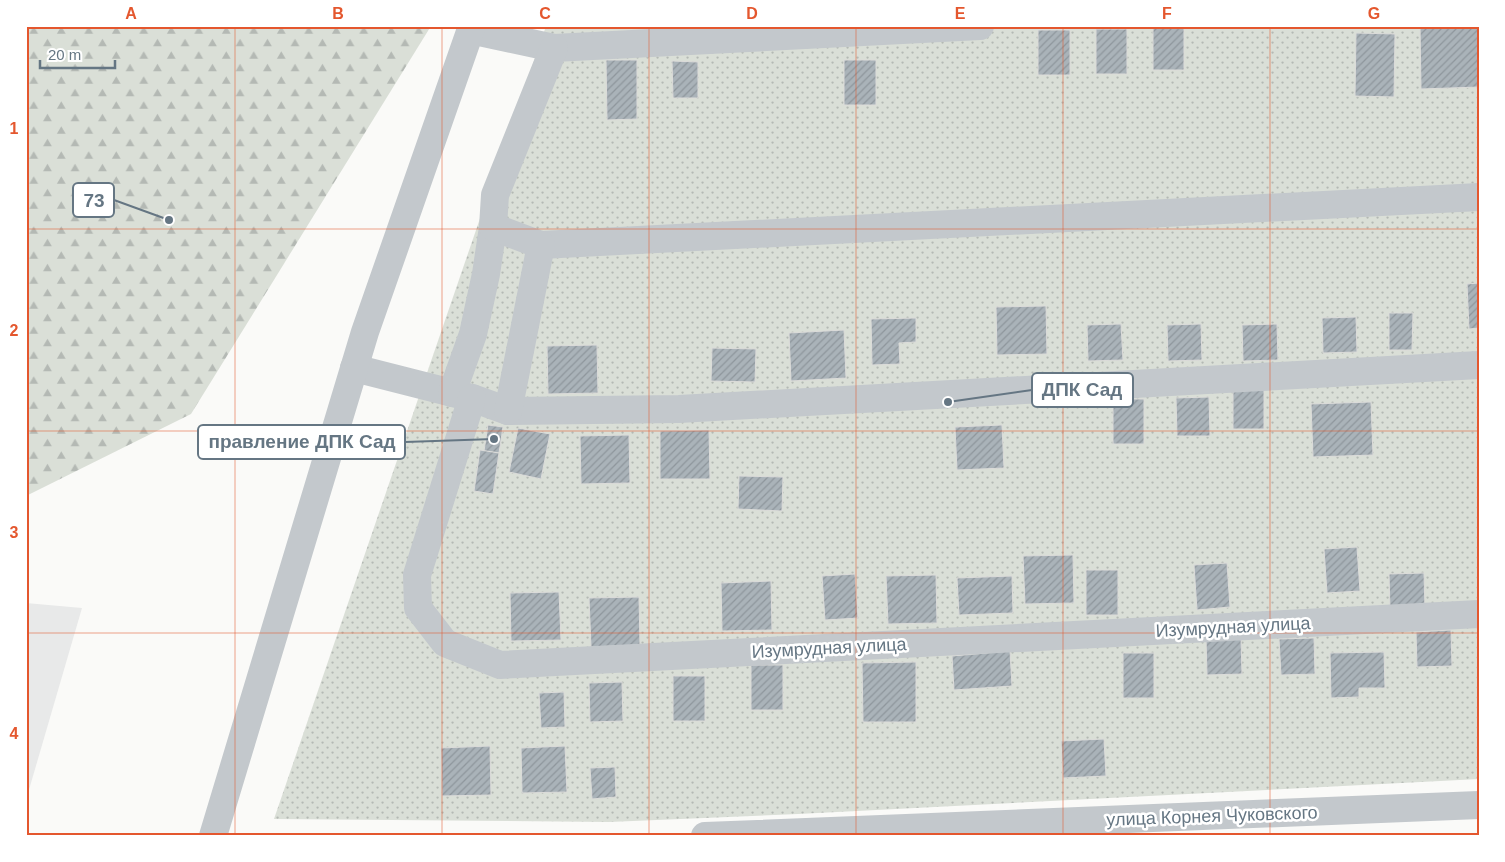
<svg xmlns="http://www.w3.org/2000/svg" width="1505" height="862" font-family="Arial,sans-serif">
	<defs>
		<pattern id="grass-dots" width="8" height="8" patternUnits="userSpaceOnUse" patternTransform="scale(1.25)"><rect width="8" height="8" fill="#dadfd7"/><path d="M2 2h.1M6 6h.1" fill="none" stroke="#b4b9b4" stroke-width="1.8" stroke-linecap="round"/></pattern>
		<pattern id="forest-firs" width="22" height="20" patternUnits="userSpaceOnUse" patternTransform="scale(1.25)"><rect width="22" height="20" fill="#dadfd7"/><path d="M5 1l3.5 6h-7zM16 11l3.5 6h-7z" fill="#b4b9b4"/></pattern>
		<pattern id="building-hatch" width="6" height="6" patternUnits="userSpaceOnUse" patternTransform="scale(1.25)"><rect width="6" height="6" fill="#aab3b9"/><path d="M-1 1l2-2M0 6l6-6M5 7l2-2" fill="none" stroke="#8e969c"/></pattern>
	</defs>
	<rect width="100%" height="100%" fill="#fafaf8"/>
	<!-- built -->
	<path fill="#e8e9e9" d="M26,603l56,5 -56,192z"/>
	<!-- grass -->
	<path fill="url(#grass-dots)" d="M546,26h933v753l-681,35 -189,8 -335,-3z"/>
	<!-- forest -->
	<path fill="url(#forest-firs)" d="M26,26h405l-240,388 -165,82z"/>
	<!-- building -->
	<g fill="url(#building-hatch)" stroke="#dcdcda">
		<rect x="1153" y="26" width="31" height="44"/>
		<path d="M1420,26h58l1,61 -58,2z"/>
		<rect x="1096" y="29" width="31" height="45"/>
		<rect x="1038" y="30" width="32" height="45"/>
		<path d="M1356,33l39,1 -1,63 -39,-1z"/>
		<path d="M606,60h31v59l-30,1z"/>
		<rect x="844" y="60" width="32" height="45"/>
		<path d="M672,61l26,1v36h-25z"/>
		<path d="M1479,283v45l-10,1 -2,-45z"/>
		<path d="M1046,306l1,48 -50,1 -1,-48z"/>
		<path d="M1389,313h24l-1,37h-23z"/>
		<path d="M1356,317l1,35 -34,1 -1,-35z"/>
		<path d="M916,318v24l-17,1 1,21 -28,1 -1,-46z"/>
		<path d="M1121,324l2,36 -35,1 -1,-36z"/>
		<path d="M1201,324l1,36 -34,1 -1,-36z"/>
		<path d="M1277,324l1,36 -35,1 -1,-36z"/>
		<path d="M844,330l2,48 -55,3 -2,-48z"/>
		<path d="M597,345l1,48 -50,1 -1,-48z"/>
		<path d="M712,348l44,1 -1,33 -44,-1z"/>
		<rect x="1233" y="384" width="31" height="45"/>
		<path d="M1209,397l1,39h-33l-1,-38z"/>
		<rect x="1113" y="399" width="31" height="45"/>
		<path d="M1371,402l2,53 -60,2 -2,-53z"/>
		<path d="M488,425l15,2 -4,26 -15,-2z"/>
		<path d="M1002,425l2,43 -47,2 -2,-43z"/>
		<path d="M518,428l32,6 -9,45 -32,-7z"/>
		<path d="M709,430l1,49h-50v-48z"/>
		<path d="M629,435l1,48 -49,1 -1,-48z"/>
		<path d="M480,450l19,3 -6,41 -19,-3z"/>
		<path d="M739,476l44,1 -1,34 -44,-2z"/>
		<path d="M1357,547l3,44 -33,2 -3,-44z"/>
		<path d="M1073,555l1,48 -49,1 -2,-48z"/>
		<path d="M1227,563l3,44 -33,3 -3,-45z"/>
		<rect x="1086" y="570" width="32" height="45"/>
		<path d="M1424,573l1,36 -35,1 -1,-36z"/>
		<path d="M855,574l3,44 -33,2 -3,-44z"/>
		<path d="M936,575l1,48 -49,1 -2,-48z"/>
		<path d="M1012,576l1,37 -54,2 -2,-37z"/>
		<path d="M771,581l1,49 -50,1 -1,-48z"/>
		<path d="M559,592l2,48 -50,1 -1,-48z"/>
		<path d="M639,597l1,48 -49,2 -2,-49z"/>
		<path d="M1451,630l1,36 -35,1 -1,-35z"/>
		<path d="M1241,638l1,36 -35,1 -1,-36z"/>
		<path d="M1314,638l1,36 -34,1 -2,-36z"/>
		<path d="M1010,651l2,35 -58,4 -2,-34z"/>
		<path d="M1384,652l1,36h-26v9l-28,1 -1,-45z"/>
		<rect x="1123" y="653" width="31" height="45"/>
		<path d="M916,662v60h-53l-1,-59z"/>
		<rect x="751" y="665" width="32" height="45"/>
		<rect x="673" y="676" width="32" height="45"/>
		<path d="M622,682l1,39 -33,1 -1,-39z"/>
		<path d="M564,692l1,35 -24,1 -2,-35z"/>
		<path d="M1104,739l2,37 -43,2 -2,-37z"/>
		<path d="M490,746l1,49 -49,1 -1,-48z"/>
		<path d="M565,746l2,46 -45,1 -1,-45z"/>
		<path d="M615,767l1,30 -24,2 -2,-31z"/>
	</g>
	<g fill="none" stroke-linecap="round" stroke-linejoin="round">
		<!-- minor -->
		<g stroke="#c3c8cc" stroke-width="28">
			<path d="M470,30l84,18 426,-22"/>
			<path d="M541,245l938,-48"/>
			<path d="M354,368l118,30 36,13 171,-2 800,-44"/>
			<path d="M452,393l21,-59 13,-60 7,-47"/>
			<path d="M472,398l-55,177 1,33 27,35 55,22 979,-51"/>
			<path d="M508,411l33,-166 -48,-18 2,-32 59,-147"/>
			<path d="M213,836l152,-504 107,-306"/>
			<path d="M705,836l774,-31"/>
		</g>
	</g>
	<!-- grid -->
	<path fill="none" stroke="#e4572e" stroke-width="1" stroke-opacity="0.55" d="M235,26v810M442,26v810M649,26v810M856,26v810M1063,26v810M1270,26v810M26,229h1453M26,431h1453M26,633h1453"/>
	<g text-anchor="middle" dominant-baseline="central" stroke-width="5" stroke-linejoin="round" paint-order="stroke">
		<!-- street labels -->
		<g font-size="18" fill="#657683" stroke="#fff">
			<text transform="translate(1233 627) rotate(-3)">Изумрудная улица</text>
			<text transform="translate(829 648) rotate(-3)">Изумрудная улица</text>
			<text transform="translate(1212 816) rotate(-2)">улица Корнея Чуковского</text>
		</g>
	</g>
	<!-- callouts -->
	<path fill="none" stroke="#657683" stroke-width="2" d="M169 220L114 200M948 402L1032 390M494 439L405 442"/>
	<g fill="#657683" stroke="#fff" stroke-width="2">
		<circle cx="169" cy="220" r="5"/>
		<circle cx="948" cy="402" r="5"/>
		<circle cx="494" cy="439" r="5"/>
	</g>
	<g fill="#fff" stroke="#657683" stroke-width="2">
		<rect x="73" y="183" width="41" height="34" rx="5"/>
		<rect x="1032" y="373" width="101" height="34" rx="5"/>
		<rect x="198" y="425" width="207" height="34" rx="5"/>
	</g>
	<g font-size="19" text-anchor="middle" font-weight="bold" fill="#657683">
		<text x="94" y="207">73</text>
		<text x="1082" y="396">ДПК Сад</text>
		<text x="302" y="448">правление ДПК Сад</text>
	</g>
	<!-- border -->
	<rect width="1505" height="862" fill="none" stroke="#ffffff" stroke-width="55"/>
	<!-- scale -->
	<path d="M40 60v8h75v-8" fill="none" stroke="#657683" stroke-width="2.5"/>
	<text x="48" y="60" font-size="15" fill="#657683" stroke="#ffffff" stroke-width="4" paint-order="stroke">20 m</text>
	<rect x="28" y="28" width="1450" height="806" fill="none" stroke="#e4572e" stroke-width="2"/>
	<g font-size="16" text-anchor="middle" font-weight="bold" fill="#e4572e">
		<text x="131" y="19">A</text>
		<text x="338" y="19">B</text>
		<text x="545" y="19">C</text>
		<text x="752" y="19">D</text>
		<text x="960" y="19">E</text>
		<text x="1167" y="19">F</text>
		<text x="1374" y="19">G</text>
		<text x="14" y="134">1</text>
		<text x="14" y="336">2</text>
		<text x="14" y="538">3</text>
		<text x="14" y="739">4</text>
	</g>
</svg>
